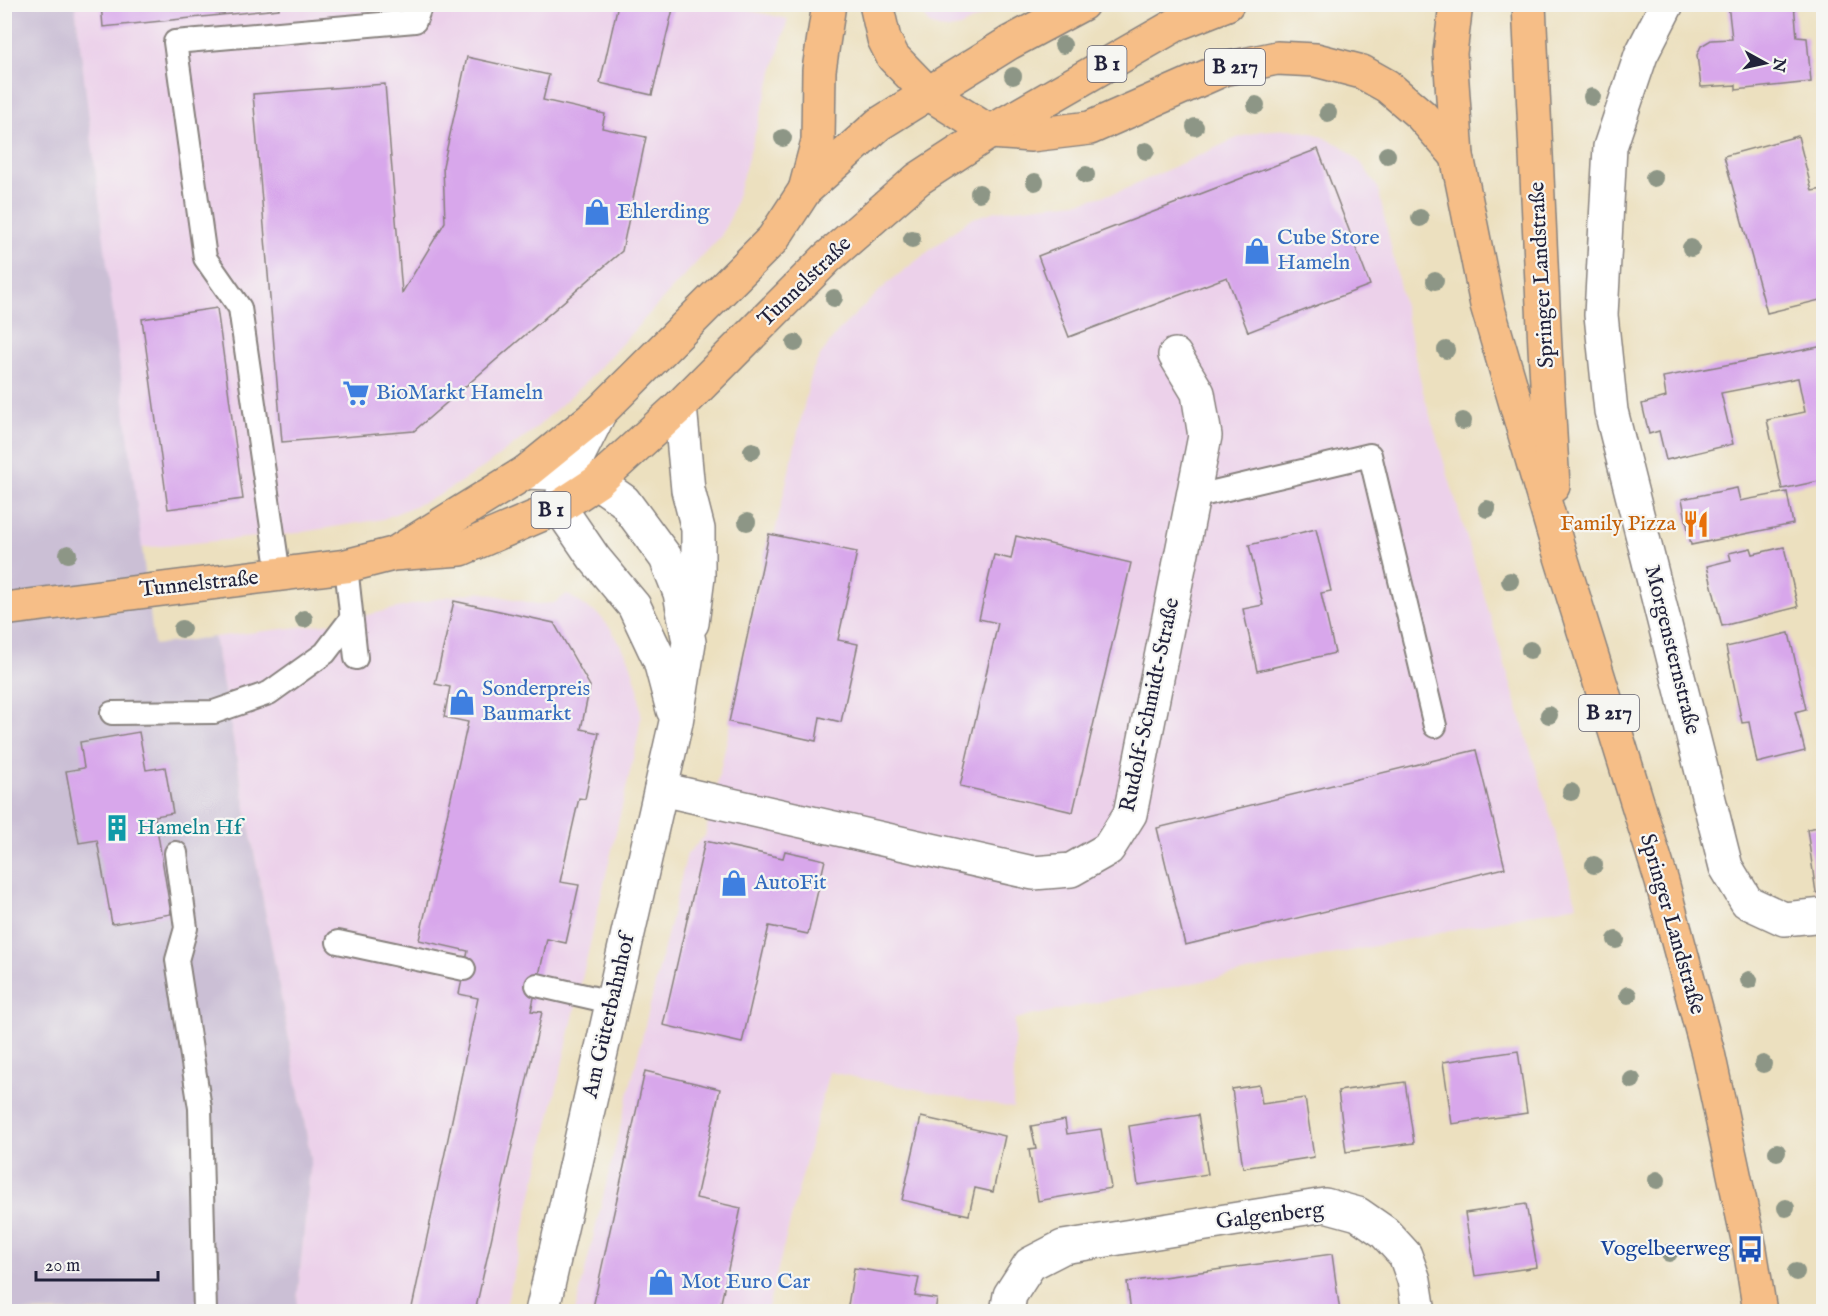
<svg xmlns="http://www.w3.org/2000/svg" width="1828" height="1316" font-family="'IM FELL English',serif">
	<rect width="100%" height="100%" fill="#f6f6f2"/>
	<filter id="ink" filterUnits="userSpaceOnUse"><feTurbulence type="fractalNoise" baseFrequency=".0167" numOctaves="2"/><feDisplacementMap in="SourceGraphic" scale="12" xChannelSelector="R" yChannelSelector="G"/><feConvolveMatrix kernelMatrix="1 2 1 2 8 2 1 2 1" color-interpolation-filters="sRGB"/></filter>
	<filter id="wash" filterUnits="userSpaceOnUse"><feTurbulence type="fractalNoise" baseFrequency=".008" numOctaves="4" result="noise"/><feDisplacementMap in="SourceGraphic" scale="24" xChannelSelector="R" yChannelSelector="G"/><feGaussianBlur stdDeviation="1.35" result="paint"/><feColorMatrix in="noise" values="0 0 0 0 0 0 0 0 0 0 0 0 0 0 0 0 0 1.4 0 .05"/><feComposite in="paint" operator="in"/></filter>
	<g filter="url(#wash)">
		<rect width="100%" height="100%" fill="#ece0bf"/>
		<!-- built -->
		<g fill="#ecd1ea">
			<path d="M720,4l68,15 -56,195 -11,22 -133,144 -53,49 -51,38 -46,29 -55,23 -93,15 -149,14 -66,-543z"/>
			<path d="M918,5v-1l86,1 -44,22 -11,2 -11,-1 -10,-5z"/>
			<path d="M1290,129l26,5 26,12 20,18 16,24 45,204 154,513 -562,114 -2,89 -184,-36 -62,239 -192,1 112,-458 18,-18 107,-465 10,-18 18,-24 49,-47 81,-63 26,-8 88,-10 37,-10 116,-53 24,-7z"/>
			<path d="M480,592l57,12 17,-1 13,-9 33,22 11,13 18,30 9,29 3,27 -3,22 -133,574h-209l15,-152 -97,-522 119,-14 116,-27z"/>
		</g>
		<!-- industrial -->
		<path fill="#cbbfd5" d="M5,5h70l79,640 60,-8 97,522 -15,152 -291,1z"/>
		<g id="blocks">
			<!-- building -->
			<g fill="#d8a7eb">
				<path d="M101,4h178v5l-176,18z"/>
				<path d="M618,4h37l18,5 -21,86 -52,-12z"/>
				<path d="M1728,4h66l3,33 10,1 4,44 -75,8v-5l-35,2 -4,-32 4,-9 10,-6 21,-1z"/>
				<path d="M467,57l82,18 -6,25 62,14 -3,14 44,9 -24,114 -208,180 -132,11 -29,-348 132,-10 17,209 43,-71 -2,-56z"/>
				<path d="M1798,136l14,55 12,-2v110l-57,14 -43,-157z"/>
				<path d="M1318,149l52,136 -122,47 -21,-55 -158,60 -31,-81z"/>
				<path d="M217,308l26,191 -75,10 -26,-190z"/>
				<path d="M1824,346v134l-42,9 -15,-69 38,-8 -7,-34 -77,15 12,51 -67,16 -7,-29 -10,3 -7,-30 24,-7 -3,-20z"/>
				<path d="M1737,488l3,13 47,-9 6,32 -102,21 -9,-46z"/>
				<path d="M1316,529l15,62 -10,2 14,60 -78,18 -14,-62 20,-4 -14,-60z"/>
				<path d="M769,534l88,18 -19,88 20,4 -17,78 -21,-5 -4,24 -87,-19z"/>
				<path d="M1016,536l115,27 -58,249 -113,-26 38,-163 -19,-4 15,-64 17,4z"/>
				<path d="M1784,547l14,60 -76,19 -15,-60 24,-6 -2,-7 22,-5 2,6z"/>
				<path d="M454,601l100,22 36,63 -9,43 18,4 -14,66 -6,-1 -19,84 19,3 -13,58 -19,-4 -16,72 11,1 -67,300h-64l67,-314 -19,-4 9,-43 -49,-11 49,-218 -24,-5 6,-30 -15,-3z"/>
				<path d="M1789,633l17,76 -11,3 10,39 -48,12 -8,-41 -7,1 -16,-76z"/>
				<path d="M139,732l7,38 19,-3 8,46 -18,3 16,98 -59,10 -15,-84 -18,3 -13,-72 18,-3 -4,-26z"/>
				<path d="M1476,750l29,118 -320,77 -28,-117z"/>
				<path d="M1824,826v66l-8,1 -9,-64z"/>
				<path d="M705,841l78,17 2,-7 40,9 -17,74 -39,-8 -27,117 -79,-18z"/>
				<path d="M1518,1051l9,62 -75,11 -9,-62z"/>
				<path d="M645,1071l75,18 -24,109 45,10 -22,104h-127z"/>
				<path d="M1405,1082l9,61 -68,9 -8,-61z"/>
				<path d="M1259,1085l3,19 43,-6 9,59 -71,11 -11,-79z"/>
				<path d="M1198,1115l10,59 -70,11 -9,-59z"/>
				<path d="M921,1117l84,19 -12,56 -18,-4 -6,27 -67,-15z"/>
				<path d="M1065,1120l2,14 34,-5 10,59 -73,13 -9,-51 7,-1 -5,-23z"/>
				<path d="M1526,1204l11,63 -62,9 -10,-63z"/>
				<path d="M1332,1254l8,58h-209l-4,-30z"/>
				<path d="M854,1268l65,10 -4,18 22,3 -2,13h-88z"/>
			</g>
		</g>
	</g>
	<g filter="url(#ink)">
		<use href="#blocks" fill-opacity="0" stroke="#87817d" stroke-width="1.5"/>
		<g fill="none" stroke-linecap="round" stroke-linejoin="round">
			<defs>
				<g id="service">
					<path d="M1193,497l177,-42 65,271"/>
					<path d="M346,566l10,92"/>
					<path d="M279,575l-39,-267 -35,-50 -30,-216 240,-21 6,-17"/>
					<path d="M112,713l102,-1 55,-19 56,-40 26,-34"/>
					<path d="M176,853l10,75 -9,32 23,148 5,204"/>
					<path d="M338,942l126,27"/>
					<path d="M537,985l74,17"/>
				</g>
				<g id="minor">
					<path d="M1667,4l-26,51 -31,92 -9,168 10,96 115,456 21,35 37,17 40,-4"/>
					<path d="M680,406l8,84 10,39v48l-6,46"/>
					<path d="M600,412l-31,62 -10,33 35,51 40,48 26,55 13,49"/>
					<path d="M526,472l43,2 28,8 27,19 42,57 14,35 9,49 -13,80 -134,590"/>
					<path d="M661,789l372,84 38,-3 37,-21 22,-35 75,-378 -7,-43 -23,-38"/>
					<path d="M1007,1312l3,-17 20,-31 33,-17 262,-42 33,9 26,18 21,23 9,25 5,32"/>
				</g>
				<g id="primary">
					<path d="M876,4l8,35 9,18 35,36 62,39 41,3 59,-7 134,-59 53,-11 39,2 46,12 25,14 34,29 36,41"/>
					<path d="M1456,4l-6,49 7,103 30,149 70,239 105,338 46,171 42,196 10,63"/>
					<path d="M1529,4l16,344 8,138"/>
					<path d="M805,190l13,-49 1,-71 10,-66"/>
					<path d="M397,552l129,-80 74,-60 173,-173 32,-49 74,-66 130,-81 73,-39"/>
					<path d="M4,609l342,-43 47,-12 68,-5 98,-42 38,-25 83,-76 147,-148 91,-79 72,-47 189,-109 48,-19"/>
				</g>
			</defs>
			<!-- service casing -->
			<use href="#service" stroke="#87817d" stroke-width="26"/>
			<!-- minor casing -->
			<use href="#minor" stroke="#87817d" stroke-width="36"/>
			<!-- primary casing -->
			<use href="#primary" stroke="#87817d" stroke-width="36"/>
			<!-- service -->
			<use href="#service" stroke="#fff" stroke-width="22"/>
			<!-- minor -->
			<use href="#minor" stroke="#fff" stroke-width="33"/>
			<!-- primary -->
			<use href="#primary" stroke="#f6be87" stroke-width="33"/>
		</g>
		<!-- trees -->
		<g fill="#8d9686">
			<circle cx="1063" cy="45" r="9"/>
			<circle cx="1013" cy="76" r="9"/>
			<circle cx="1592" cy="97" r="9"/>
			<circle cx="1256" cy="105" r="9"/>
			<circle cx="1328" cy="113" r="9"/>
			<circle cx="1195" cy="127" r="9"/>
			<circle cx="783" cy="138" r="9"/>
			<circle cx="1146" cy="151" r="9"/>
			<circle cx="1387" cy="155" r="9"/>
			<circle cx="1086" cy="175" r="9"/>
			<circle cx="1654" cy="178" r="9"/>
			<circle cx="1035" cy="182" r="9"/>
			<circle cx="979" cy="193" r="9"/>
			<circle cx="1420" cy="218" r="9"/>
			<circle cx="912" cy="239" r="9"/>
			<circle cx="1691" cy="248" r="9"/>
			<circle cx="1435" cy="281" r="9"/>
			<circle cx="834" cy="298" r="9"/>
			<circle cx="795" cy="343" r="9"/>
			<circle cx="1446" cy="350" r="9"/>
			<circle cx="1463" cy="421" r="9"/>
			<circle cx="752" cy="451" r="9"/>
			<circle cx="1487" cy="509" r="9"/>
			<circle cx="747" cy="522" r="9"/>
			<circle cx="68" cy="554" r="9"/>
			<circle cx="1510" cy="581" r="9"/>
			<circle cx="304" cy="619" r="9"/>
			<circle cx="182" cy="629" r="9"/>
			<circle cx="1530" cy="650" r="9"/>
			<circle cx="1549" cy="715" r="9"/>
			<circle cx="1571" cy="792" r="9"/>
			<circle cx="1594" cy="865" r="9"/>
			<circle cx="1616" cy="940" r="9"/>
			<circle cx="1749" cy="980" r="9"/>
			<circle cx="1628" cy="995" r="9"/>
			<circle cx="1763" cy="1064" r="9"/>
			<circle cx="1632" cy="1080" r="9"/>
			<circle cx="1777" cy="1152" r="9"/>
			<circle cx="1657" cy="1180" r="9"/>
			<circle cx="1786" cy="1208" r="9"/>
			<circle cx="1669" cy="1253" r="9"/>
			<circle cx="1796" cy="1272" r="9"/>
		</g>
	</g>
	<!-- icons -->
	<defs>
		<symbol id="shop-bare" viewBox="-9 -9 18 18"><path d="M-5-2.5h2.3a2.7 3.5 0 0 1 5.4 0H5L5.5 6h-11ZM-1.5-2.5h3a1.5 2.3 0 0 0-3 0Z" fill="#3f7fe0" stroke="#f6f6f2" stroke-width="2.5" paint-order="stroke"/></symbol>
		<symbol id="supermarket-bare" viewBox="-9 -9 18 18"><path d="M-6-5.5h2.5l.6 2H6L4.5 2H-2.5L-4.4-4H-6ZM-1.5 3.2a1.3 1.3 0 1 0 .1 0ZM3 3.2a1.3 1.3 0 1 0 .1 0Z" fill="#3f7fe0" stroke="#f6f6f2" stroke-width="2.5" paint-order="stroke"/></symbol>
		<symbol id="restaurant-bare" viewBox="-9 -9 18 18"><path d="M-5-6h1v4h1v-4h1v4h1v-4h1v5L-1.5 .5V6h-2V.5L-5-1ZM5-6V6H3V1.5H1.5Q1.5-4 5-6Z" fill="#e8710a" stroke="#f6f6f2" stroke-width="2.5" paint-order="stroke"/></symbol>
		<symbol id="building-bare" viewBox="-9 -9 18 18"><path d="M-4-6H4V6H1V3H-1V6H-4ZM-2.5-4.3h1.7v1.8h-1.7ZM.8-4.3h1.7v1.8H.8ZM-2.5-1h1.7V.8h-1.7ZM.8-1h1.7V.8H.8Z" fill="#0f9aa8" stroke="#f6f6f2" stroke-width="2.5" paint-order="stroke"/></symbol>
		<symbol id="bus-bare" viewBox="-9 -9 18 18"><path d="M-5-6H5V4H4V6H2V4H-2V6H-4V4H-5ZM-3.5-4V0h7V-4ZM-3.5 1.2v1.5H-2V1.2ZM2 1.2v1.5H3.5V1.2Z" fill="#1a4fb4" stroke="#f6f6f2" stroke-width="2.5" paint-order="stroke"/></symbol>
	</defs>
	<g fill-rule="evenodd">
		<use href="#shop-bare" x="578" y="193" width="38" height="38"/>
		<use href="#shop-bare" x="1238" y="232" width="38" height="38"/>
		<use href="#supermarket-bare" x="337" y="374" width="38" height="38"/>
		<use href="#restaurant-bare" x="1677" y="505" width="38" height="38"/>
		<use href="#shop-bare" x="443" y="683" width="38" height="38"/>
		<use href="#building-bare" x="98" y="809" width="38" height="38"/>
		<use href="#shop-bare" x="715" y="864" width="38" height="38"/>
		<use href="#bus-bare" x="1731" y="1230" width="38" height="38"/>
		<use href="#shop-bare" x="642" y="1263" width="38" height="38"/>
	</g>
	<g text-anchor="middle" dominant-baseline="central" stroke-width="4.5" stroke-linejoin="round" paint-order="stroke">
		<!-- shield labels -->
		<g fill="#f6f6f2" stroke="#626272" stroke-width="1.5">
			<rect x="1087.5" y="46" width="39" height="36" rx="4.5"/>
			<rect x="1205" y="49" width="60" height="36" rx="4.5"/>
			<rect x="531.5" y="492" width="39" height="36" rx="4.5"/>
			<rect x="1579" y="695" width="60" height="36" rx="4.5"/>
		</g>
		<g font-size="21" font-weight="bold" fill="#22223b">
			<text x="1107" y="64">B 1</text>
			<text x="1235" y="67">B 217</text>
			<text x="551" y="510">B 1</text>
			<text x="1609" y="713">B 217</text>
		</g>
		<!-- shop labels -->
		<g font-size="22" fill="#366cbe" stroke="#f6f6f2" text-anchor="start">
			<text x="617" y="212">Ehlerding</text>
			<text x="1277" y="238">Cube Store<tspan x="1277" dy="25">Hameln</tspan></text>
			<text x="376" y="393">BioMarkt Hameln</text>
			<text x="482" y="689">Sonderpreis<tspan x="482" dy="25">Baumarkt</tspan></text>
			<text x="754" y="883">AutoFit</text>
			<text x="681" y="1282">Mot Euro Car</text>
		</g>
		<!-- street labels -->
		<g font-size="22" fill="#22223b" stroke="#f6f6f2">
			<text transform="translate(1542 275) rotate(-93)">Springer Landstraße</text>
			<text transform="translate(805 282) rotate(-44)">Tunnelstraße</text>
			<text transform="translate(199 584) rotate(-6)">Tunnelstraße</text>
			<text transform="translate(1672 650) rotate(76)">Morgensternstraße</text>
			<text transform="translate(1150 705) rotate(-78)">Rudolf-Schmidt-Straße</text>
			<text transform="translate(1672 924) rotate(74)">Springer Landstraße</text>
			<text transform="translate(609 1016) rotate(-77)">Am Güterbahnhof</text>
			<text transform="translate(1270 1216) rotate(-7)">Galgenberg</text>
		</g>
		<!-- food labels -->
		<g font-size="22" fill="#c56008" stroke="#f6f6f2" text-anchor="end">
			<text x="1676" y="524">Family Pizza</text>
		</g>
		<!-- culture labels -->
		<g font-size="22" fill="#0d838f" stroke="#f6f6f2" text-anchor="start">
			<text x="137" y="828">Hameln Hf</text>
		</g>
		<!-- transit labels -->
		<g font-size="22" fill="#164399" stroke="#f6f6f2" text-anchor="end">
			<text x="1730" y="1249">Vogelbeerweg</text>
		</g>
	</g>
	<!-- margin -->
	<rect width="1828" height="1316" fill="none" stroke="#f6f6f2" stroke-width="24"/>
	<!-- north arrow -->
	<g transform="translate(1765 63) rotate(98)" stroke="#f6f6f2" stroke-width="4.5" paint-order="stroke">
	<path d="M0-4.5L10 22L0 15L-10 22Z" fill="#22223b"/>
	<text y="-9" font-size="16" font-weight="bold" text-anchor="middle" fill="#22223b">N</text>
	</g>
	<!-- scale -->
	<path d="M36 1271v9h122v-9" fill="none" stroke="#22223b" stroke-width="3"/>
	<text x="45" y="1271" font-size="18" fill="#22223b" stroke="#f6f6f2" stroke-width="4.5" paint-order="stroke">20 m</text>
</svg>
